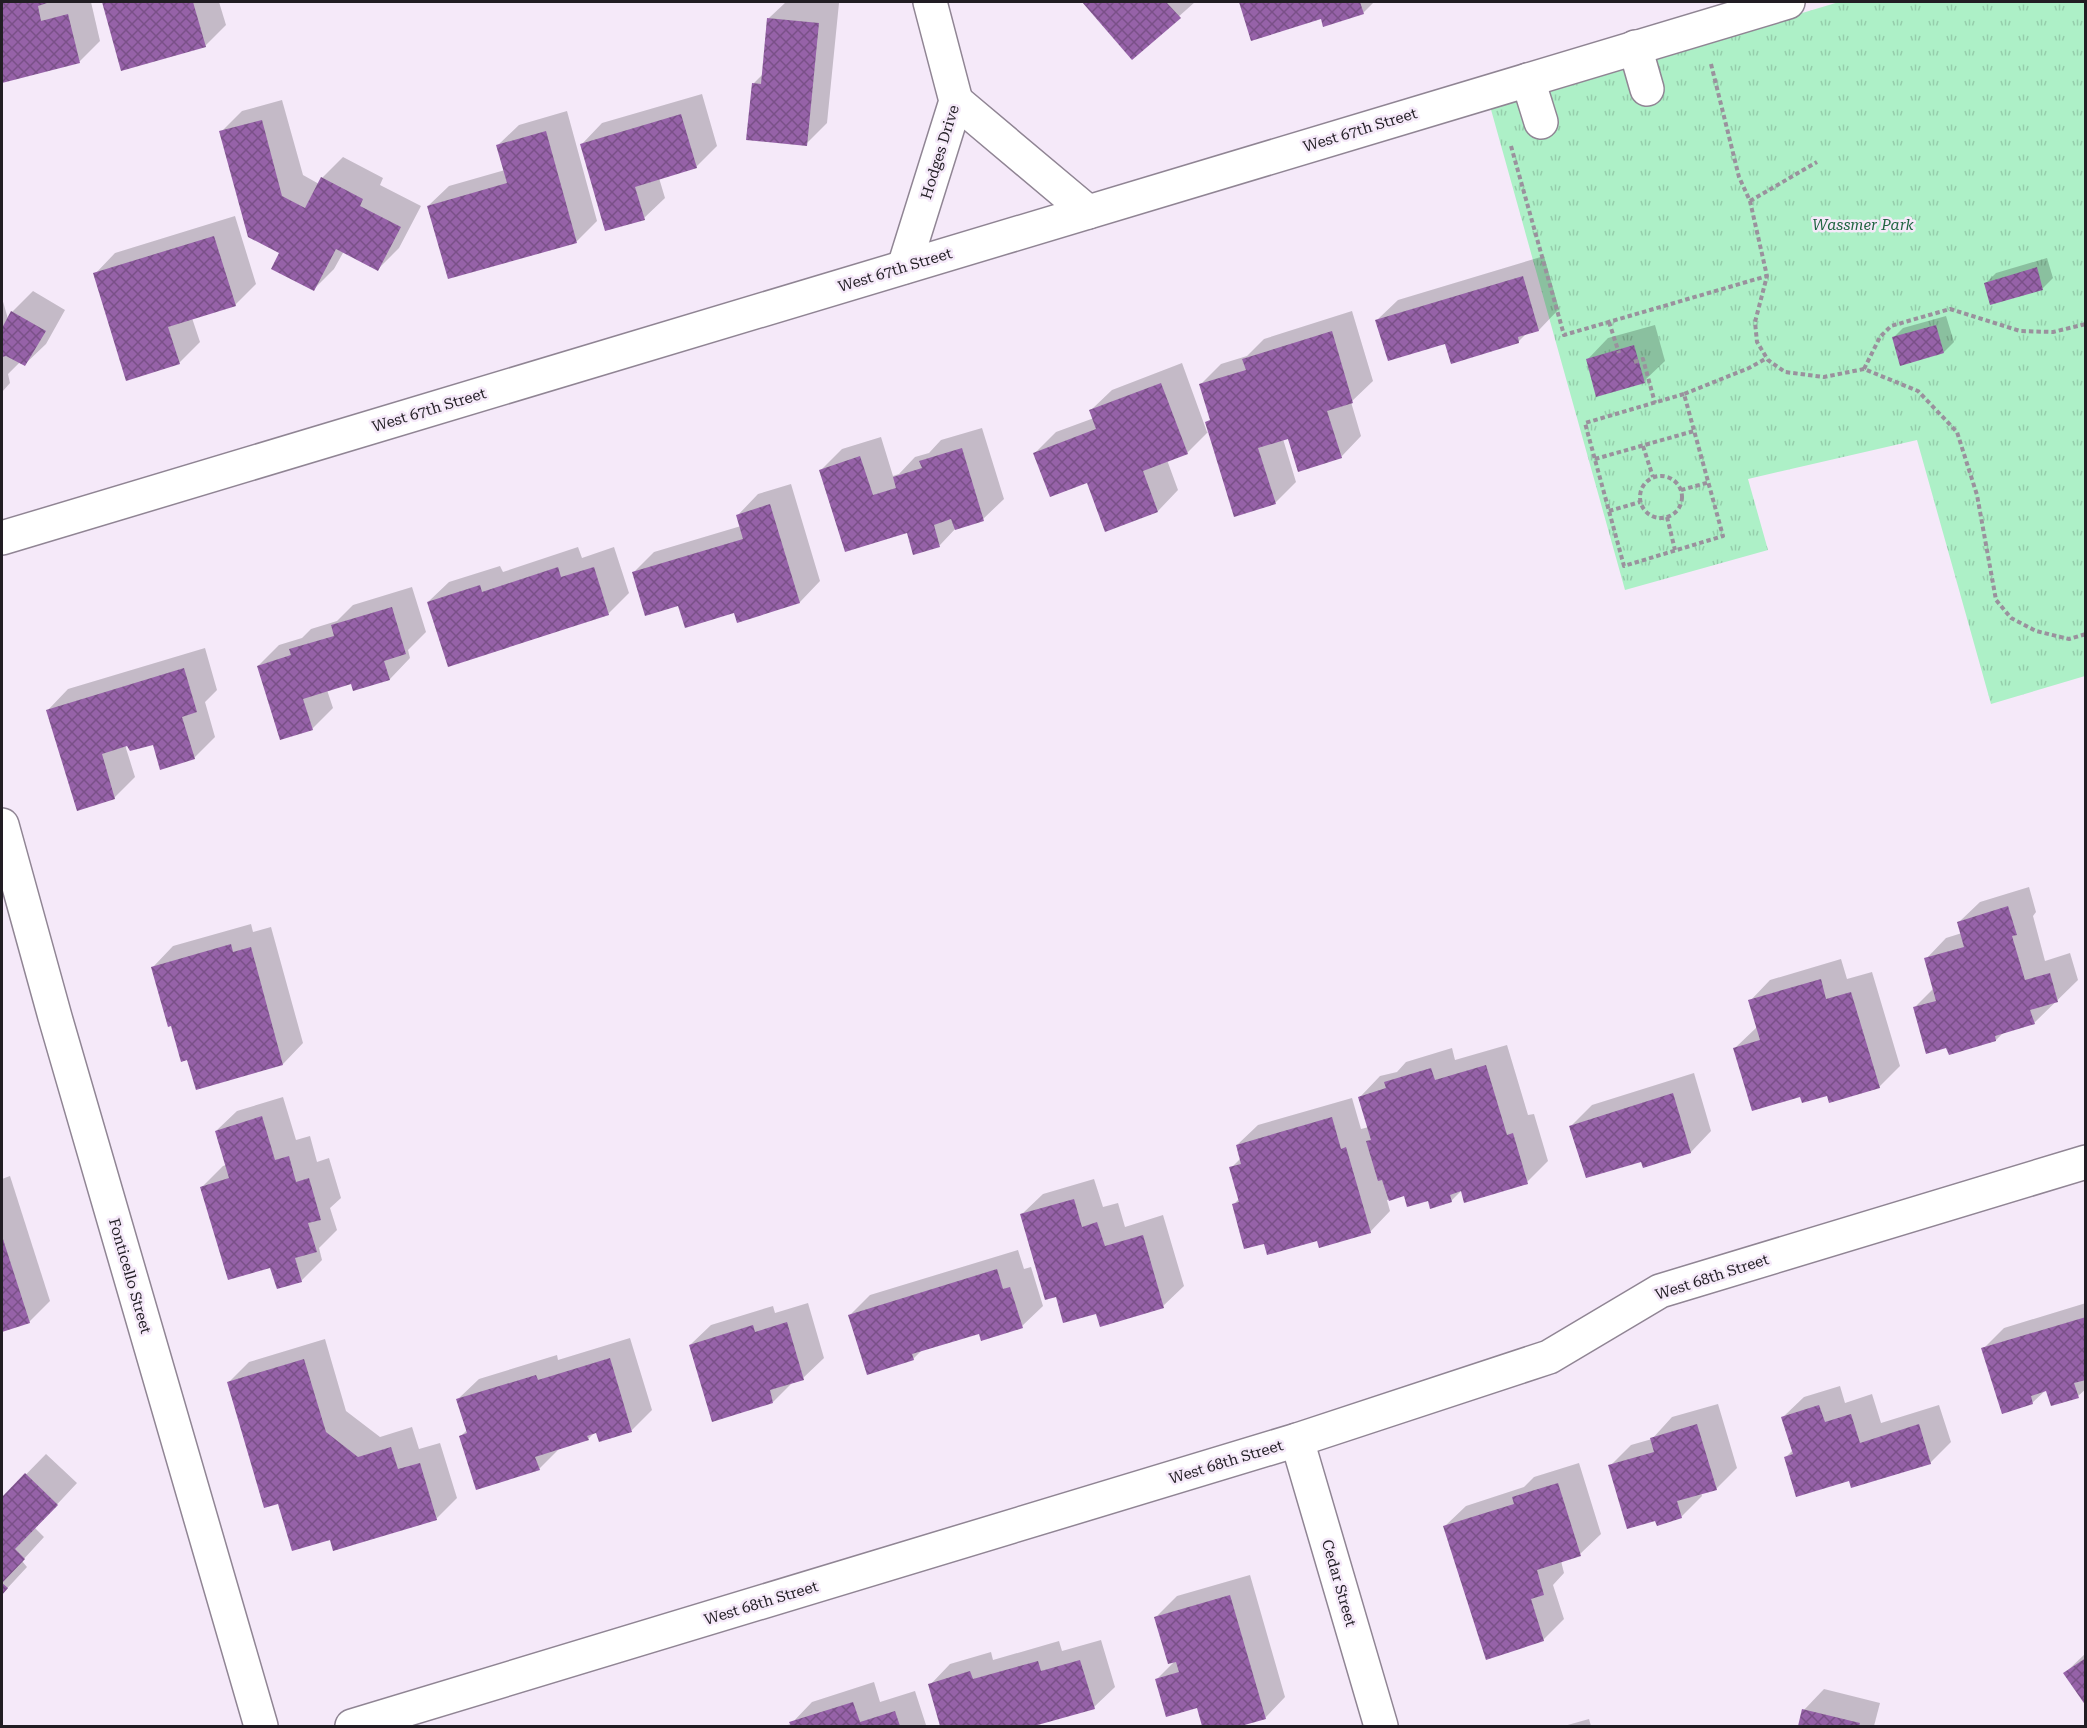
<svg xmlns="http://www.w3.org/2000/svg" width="2087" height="1728" font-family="'Roboto Serif',serif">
	<defs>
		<pattern id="park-tufts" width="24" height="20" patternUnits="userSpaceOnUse" patternTransform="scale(1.5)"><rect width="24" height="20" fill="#adf0c7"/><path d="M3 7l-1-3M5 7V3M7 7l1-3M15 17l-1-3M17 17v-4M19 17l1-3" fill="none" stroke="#95cdab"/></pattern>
		<pattern id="building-cross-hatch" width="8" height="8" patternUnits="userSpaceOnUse" patternTransform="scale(1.5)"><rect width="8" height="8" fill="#9662a8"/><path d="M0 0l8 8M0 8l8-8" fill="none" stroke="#7a5088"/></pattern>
	</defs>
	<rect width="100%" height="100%" fill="#f5e9f9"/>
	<!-- park -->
	<path fill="url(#park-tufts)" d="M1839,2h246v674l-94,28 -74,-264 -169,39 20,71 -143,40 -135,-484z"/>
	<!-- shadow -->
	<g fill="#0003">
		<path d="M2,2h89l9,39 -20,20 -78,20z"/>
		<path d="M103,2h116l7,23 -21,21 -83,23z"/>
		<path d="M786,2l53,1 -12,120 -21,21 -53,-60 10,-10 6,-56z"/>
		<path d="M1084,2h111l-63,56z"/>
		<path d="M1240,2h134l-11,11 -41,5 -70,21z"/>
		<path d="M702,94l15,52 -21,21 -37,11 6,20 -21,20 -62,-74 20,-21z"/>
		<path d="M282,100l21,75 16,9 3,-6 21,-21 40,21 -3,7 41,21 -22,42 -21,21 -34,-18 -10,18 -21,21 -32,-38 -60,-120 21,-21z"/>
		<path d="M567,111l30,110 -20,20 -149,-35 21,-20 56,-16 -7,-25 21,-20z"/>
		<path d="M235,216l21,68 -21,21 -43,13 8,24 -21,21 -84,-89 20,-21z"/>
		<path d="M1544,256l15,53 -20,21 -12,3 -9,9h-72l-69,-22 21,-20z"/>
		<path d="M2047,258l6,20 -10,10 -51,15 -6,-20 10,-10z"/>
		<path d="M33,291l32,19 -19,34 -21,20 -5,-2 -12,12 2,9 -8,9v-94l6,21 4,-7z"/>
		<path d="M1352,311l21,70 -22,21 10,34 -20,21 -52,-20 -6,2 13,43 -21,21 -64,-84 -10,-35 20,-20 26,-8 17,-17z"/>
		<path d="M1946,316l8,26 -10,10 -51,-14 10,-10z"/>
		<path d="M1655,325l10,36 -21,20 -56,-22 20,-21z"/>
		<path d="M1182,363l25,69 2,-1 -22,22 -20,7 11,30 -20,21 -70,-30 -53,-28 21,-21 38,-14 -3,-8 21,-20z"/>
		<path d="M982,428l22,71 -21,20 -26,8 -17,18 -32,-14 -87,-61 21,-21 39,-12 12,39 6,-2 16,-17 14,-4 12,-13z"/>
		<path d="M791,484l29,97 -20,21 -65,10 -56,-8 -46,-31 21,-21 87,-26 -3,-11 20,-21z"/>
		<path d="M578,547l4,11 32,-11 15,46 -21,21 -180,-12 21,-20 51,-16 3,6z"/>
		<path d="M412,587l14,45 -18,18 2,8 -20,21 -36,10 -2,-6 -25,7 6,18 -21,21 -54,-63 21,-21 23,-7 9,-9 26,-8 16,-16z"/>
		<path d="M205,648l12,42 -12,12 10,35 -21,21 -40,-15 -29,2 10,32 -21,21 -66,-88 20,-21z"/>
		<path d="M2029,887l7,25 -3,4 12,45 25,-8 8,27 -44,43 -29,8 -9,9 -49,6 -33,-38 20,-20 -8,-29 20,-21 16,-5 -3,-11 21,-20z"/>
		<path d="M251,924l2,8 18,-5 32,116 -20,21 -86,24 -9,-30 -35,-91 20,-21z"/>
		<path d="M1841,959l6,20 25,-7 28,94 -21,21 -78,8 -66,-47 22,-21 -7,-26 20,-21z"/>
		<path d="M1507,1045l21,70 6,-1 14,47 -21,21 -65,8 -11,11 -46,-6 -18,5 3,11 -20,21 -52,7 -53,4 -32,-38 7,-7 -9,-30 10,-10 -4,-13 21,-20 94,-27 9,31 8,-2 -9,-30 20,-21 17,-4 9,-10 46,-14 3,12z"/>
		<path d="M1694,1073l17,58 -20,21 -49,8 -71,-34 21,-21z"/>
		<path d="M283,1097l13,43 14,-4 7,26 12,-4 12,40 -11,10 7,22 -18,18 3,12 -21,21 -30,-15 -69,-79 21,-21 3,-1 -10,-34 21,-20z"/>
		<path d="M10,1176l40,125 -21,21 -27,9v-152z"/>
		<path d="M1094,1179l9,28 15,-4 7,24 38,-12 21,71 -21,20 -66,6 -40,-17 -35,-81 21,-20z"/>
		<path d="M1018,1250l6,19 7,-2 12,39 -21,20 -42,6 -58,18 -9,9 -63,-44 20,-20z"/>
		<path d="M808,1303l16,55 -21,20 -10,4 -20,20 -83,-57 21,-20 62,-19 2,7z"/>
		<path d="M2086,1303v86l-8,7 -31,-7 -15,14 -49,-54 21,-21z"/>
		<path d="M630,1338l22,72 -20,20 -32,10 -3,-9 -2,1 -7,7 -28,9 -21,21 -78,-33 6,-6 -9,-31 21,-20 78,-24 1,5z"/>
		<path d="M325,1339l21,72 34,26 32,-10 7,22 21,-6 17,55 -21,21 -105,19 -52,-35 -50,-121 20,-20z"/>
		<path d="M1840,1386l5,17 27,-9 9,29 58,-18 12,37 -21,21 -80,16 -64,-22 7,-7 -10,-33 21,-20z"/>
		<path d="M1718,1404l19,64 -21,21 -15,4 1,3 -21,21 -25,2 -46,-53 21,-21 21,-6 20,-22z"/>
		<path d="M46,1454l31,29 -42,45 9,9 -22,24 5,6 -25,27v-95z"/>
		<path d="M1579,1463l22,71 -21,20 -19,7 3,12 -11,12 11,34 -21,21 -98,-114 21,-20 58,-19 10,-10z"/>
		<path d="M1250,1575l35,122 -20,21 -29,8h-32l-6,-19 -41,-28 18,-18 -19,-44 21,-21z"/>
		<path d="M1101,1640l14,47 -21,20 -66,19h-87l-11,-41 20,-21 41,-12 2,8 66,-19 3,10z"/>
		<path d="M2086,1653v50l-21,-30z"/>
		<path d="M874,1682l6,20 35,-11 11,34 -2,1h-140l7,-2 21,-22z"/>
		<path d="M1824,1689l56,14 -6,23h-74l4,-16z"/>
		<path d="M1589,1719l2,7h-27z"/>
	</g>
	<!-- building -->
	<g fill="url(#building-cross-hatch)">
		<path d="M2,2h48l-12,4 3,15 27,-7 12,49 -78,20z"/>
		<path d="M102,2h91l13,45 -85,24z"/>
		<path d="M1082,2h84l15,16 -49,42z"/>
		<path d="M1239,2h121l4,12 -41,13 -2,-8 -70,22z"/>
		<path d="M767,18l52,5 -12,123 -61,-6 6,-57 9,1z"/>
		<path d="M681,114l16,54 -62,19 10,33 -40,11 -25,-87z"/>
		<path d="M262,120l20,76 23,12 16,-31 42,22 -3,7 41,21 -23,44 -42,-22 -22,42 -43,-22 8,-16 -31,-16 -29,-106z"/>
		<path d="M546,131l31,112 -129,36 -21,-73 80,-23 -11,-38z"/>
		<path d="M214,236l22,70 -68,21 12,37 -54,17 -33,-108z"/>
		<path d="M2037,267l6,23 -53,15 -6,-22z"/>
		<path d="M1523,276l16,55 -21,6 1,6 -68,21 -6,-20 -57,17 -13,-41z"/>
		<path d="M11,311l35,20 -21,35 -19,-10 -4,1v-29z"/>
		<path d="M1936,325l8,28 -44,13 -8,-29z"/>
		<path d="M1332,331l21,72 -26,8 15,47 -44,14 -10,-33 -30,9 18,56 -42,13 -29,-95 5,-2 -11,-36 47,-14 -4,-11z"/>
		<path d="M1634,345l11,38 -49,14 -10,-38z"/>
		<path d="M1161,383l27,71 -45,17 15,41 -53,20 -18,-49 -37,14 -17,-44 63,-24 -7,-19z"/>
		<path d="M962,448l22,73 -29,9 -4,-11 -17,6 6,22 -27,8 -6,-22 -62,19 -26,-82 41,-14 13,39 23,-7 -3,-11 29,-9 -3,-7z"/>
		<path d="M770,504l30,99 -63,20 -3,-10 -49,15 -7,-22 -33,10 -13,-44 111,-33 -7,-24z"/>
		<path d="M558,567l3,10 33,-10 15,48 -161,52 -21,-65 53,-17 2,7z"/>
		<path d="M392,607l14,47 -22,7 6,19 -37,11 -2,-7 -48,15 10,31 -33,10 -23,-74 34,-11 -2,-6 45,-13 -3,-11z"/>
		<path d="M184,668l13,44 -15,5 13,42 -35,11 -7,-25 -23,6 -3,-5 -25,8 13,45 -38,12 -31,-101z"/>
		<path d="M2008,906l9,29 -5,1 13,44 25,-7 8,29 -28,8 5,14 -40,12 1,5 -47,14 -3,-7 -20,6 -13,-47 23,-6 -12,-43 40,-11 -7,-25z"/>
		<path d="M231,944l2,8 18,-5 32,118 -87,25 -9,-30 -6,2 -10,-36 -3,1 -17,-60z"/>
		<path d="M1821,979l5,20 25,-7 29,96 -51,15 -2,-7 -25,7 -2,-6 -48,14 -19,-63 27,-8 -12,-40z"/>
		<path d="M1486,1065l21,70 6,-2 15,51 -64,19 -3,-12 -11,4 2,7 -22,7 -2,-8 -21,6 -3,-11 -15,5 -7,-21 -4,1 -12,-40 5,-1 -13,-43 28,-9 -2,-6 47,-14 4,12z"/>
		<path d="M1673,1093l18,60 -48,15 -2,-6 -55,16 -17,-52z"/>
		<path d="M262,1116l13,44 14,-4 7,26 13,-4 12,42 -13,3 9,29 -22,6 7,24 -25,7 -7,-21 -42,12 -28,-93 29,-9 -14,-47z"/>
		<path d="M1332,1117l9,32 5,-2 25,86 -52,15 -2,-7 -50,14 -3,-11 -20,5 -12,-45 7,-2 -10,-35 12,-3 -5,-19z"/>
		<path d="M1074,1199l8,28 15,-5 8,24 38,-11 21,73 -64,19 -4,-13 -33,9 -7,-26 -11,3 -25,-86z"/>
		<path d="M2,1236l28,87 -28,9z"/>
		<path d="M997,1269l6,20 7,-2 13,41 -42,13 -2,-7 -67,20 2,6 -47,15 -19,-60z"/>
		<path d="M2086,1317v63l-12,3 5,15 -28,8 -5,-15 -15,5 2,8 -31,10 -21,-66z"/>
		<path d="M787,1322l17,58 -34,10 3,13 -61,19 -23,-77 64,-20 2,7z"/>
		<path d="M610,1358l22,74 -33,10 -3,-9 -9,3 2,4 -54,17 5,13 -64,20 -17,-54 8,-3 -11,-34 80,-24 2,5z"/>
		<path d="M304,1359l22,73 32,25 33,-10 7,22 22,-6 17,57 -104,31 -3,-11 -38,11 -14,-47 -14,4 -37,-126z"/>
		<path d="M1819,1405l6,17 26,-8 9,29 59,-19 12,40 -80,24 -2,-7 -53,16 -12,-40 9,-3 -12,-37z"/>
		<path d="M1697,1424l20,66 -40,11 5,17 -25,8 -2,-5 -28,8 -19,-64 46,-13 -4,-14z"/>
		<path d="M25,1473l33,32 -43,44 10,10 -23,24 6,5 -6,7v-98z"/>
		<path d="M1558,1483l23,73 -44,14 7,25 -13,4 13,42 -58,19 -43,-134 71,-22 -2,-7z"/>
		<path d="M1230,1595l36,124 -25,7h-39l-5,-18 -31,9 -11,-38 24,-7 -3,-10 -8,2 -14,-47z"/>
		<path d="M2086,1658v48l-23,-33z"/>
		<path d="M1080,1660l15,49 -61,17h-94l-12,-42 42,-13 3,8 65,-18 3,10z"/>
		<path d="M853,1702l7,20 35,-11 5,15h-109l-2,-4z"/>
		<path d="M1802,1709l58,14 -1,3h-61z"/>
	</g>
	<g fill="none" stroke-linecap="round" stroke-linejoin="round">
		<defs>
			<g id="minor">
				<path d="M1635,47l12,42"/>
				<path d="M1528,80l13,42"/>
				<path d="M956,101l132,111"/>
				<path d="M904,267l52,-166 -26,-99"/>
				<path d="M2,538l1786,-536"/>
				<path d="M2,825l53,192 206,709"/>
				<path d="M1297,1440l84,286"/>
				<path d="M352,1726l945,-286 252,-83 111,-66 426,-129"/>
			</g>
		</defs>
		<!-- minor casing -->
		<use href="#minor" stroke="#908594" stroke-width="36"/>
		<!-- path -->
		<g stroke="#9a919d" stroke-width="4" stroke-dasharray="4.5 3" stroke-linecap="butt">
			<path d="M1711,64l28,113 11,24 17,75 -12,46 2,20 11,18 17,12 39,5 40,-8 54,22 39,41 20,63 19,105 15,18 25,13 33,8 17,-5"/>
			<path d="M1511,146l53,189 203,-59"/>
			<path d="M1750,201l67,-39"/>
			<path d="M1609,322l10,31"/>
			<path d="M1634,362l9,-3 12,44"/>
			<path d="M1864,369l16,-32 11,-11 59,-17 70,22 33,1 33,-8"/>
			<path d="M1684,394l-99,29 39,143 99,-30 -39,-142 65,-26 18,-10"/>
			<path d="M1643,446l10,31"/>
			<path d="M1595,459l99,-28"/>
			<circle cx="1661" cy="497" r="21"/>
			<path d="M1681,490l29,-8"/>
			<path d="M1609,511l31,-9"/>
			<path d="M1667,517l8,33"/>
		</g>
		<!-- minor -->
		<use href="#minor" stroke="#fff" stroke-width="33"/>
	</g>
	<g text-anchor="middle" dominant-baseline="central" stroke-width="5" stroke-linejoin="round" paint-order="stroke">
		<!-- street labels -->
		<g font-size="15" fill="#211d23" stroke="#f5e9f9">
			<text transform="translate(1360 130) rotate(-17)">West 67th Street</text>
			<text transform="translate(940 152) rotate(-73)">Hodges Drive</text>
			<text transform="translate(895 270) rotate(-17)">West 67th Street</text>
			<text transform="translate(429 410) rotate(-17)">West 67th Street</text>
			<text transform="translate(130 1276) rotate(74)">Fonticello Street</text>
			<text transform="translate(1712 1277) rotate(-18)">West 68th Street</text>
			<text transform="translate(1226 1462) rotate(-17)">West 68th Street</text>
			<text transform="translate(1339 1583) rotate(74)">Cedar Street</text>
			<text transform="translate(761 1603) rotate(-17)">West 68th Street</text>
		</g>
		<!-- park labels -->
		<g font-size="15" font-style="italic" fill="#1f6441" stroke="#f5e9f9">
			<text x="1863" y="225">Wassmer Park</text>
		</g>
	</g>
	<!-- border -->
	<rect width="2087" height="1728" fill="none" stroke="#211d23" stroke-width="6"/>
</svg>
